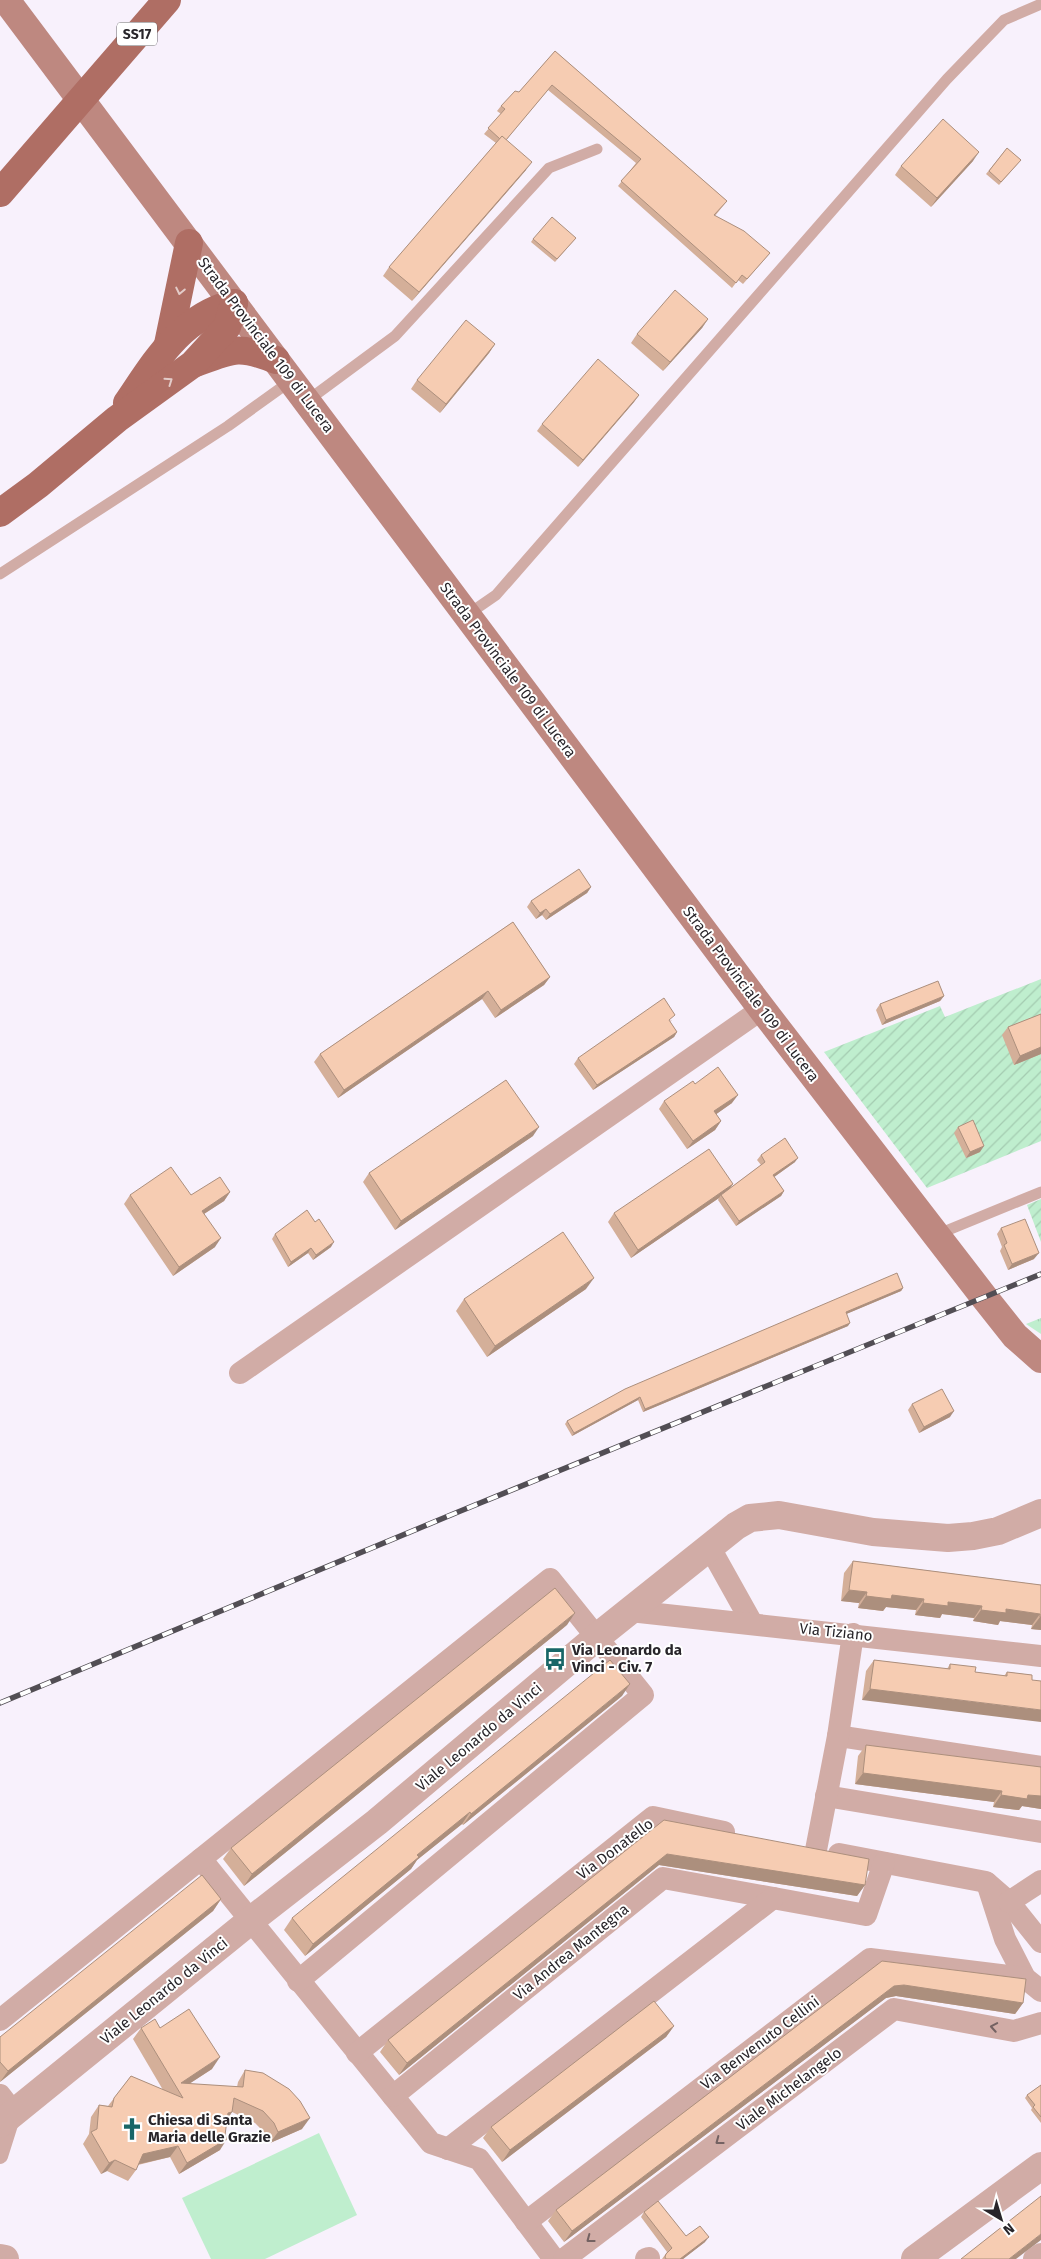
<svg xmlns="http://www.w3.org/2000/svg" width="1041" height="2259" font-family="'Fira Sans',sans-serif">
	<defs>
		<pattern id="grass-tufts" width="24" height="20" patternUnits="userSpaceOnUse" patternTransform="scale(1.25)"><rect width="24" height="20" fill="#bfeece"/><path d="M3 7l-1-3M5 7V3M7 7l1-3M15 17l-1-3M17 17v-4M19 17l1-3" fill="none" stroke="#a4ccb1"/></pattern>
		<pattern id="garden-furrows" width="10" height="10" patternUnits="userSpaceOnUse" patternTransform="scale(1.25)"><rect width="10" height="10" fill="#bfeece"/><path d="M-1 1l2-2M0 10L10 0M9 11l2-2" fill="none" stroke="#a4ccb1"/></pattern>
	</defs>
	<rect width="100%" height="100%" fill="#f8f1fc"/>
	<!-- grass -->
	<path fill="url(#grass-tufts)" d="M1041,1318v16l-15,-10z"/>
	<!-- garden -->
	<g fill="url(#garden-furrows)">
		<path d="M1041,979v162l-114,47 -103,-136 116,-46 5,11z"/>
		<path d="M1041,1199v43l-14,-37z"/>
	</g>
	<!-- pitch -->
	<path fill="#bfeece" d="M319,2133l38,82 -92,44h-54l-29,-61z"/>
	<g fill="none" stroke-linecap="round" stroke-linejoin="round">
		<!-- service -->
		<g stroke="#d1aca6" stroke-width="11">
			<path d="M307,401l88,-65 154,-168 48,-19"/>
			<path d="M0,574l228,-148 64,-46"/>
			<path d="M467,615l29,-20 451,-516 57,-59 37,-16"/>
			<path d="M936,1235l105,-43"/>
		</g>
		<!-- pedestrian -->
		<path stroke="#d1aca6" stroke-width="16" d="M0,2156l13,-41"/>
		<!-- minor -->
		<g stroke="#d1aca6" stroke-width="22">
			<path d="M240,1373l522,-364"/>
			<path d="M709,1546l43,77"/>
			<path d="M630,1611l411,45"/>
			<path d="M838,1736l203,31"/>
			<path d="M826,1796l215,36"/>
			<path d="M816,1850l22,-114 15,-102"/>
			<path d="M839,1854l147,28 23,20 32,40"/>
			<path d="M201,1859l230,284 48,16 75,100"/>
			<path d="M987,1883l18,56 20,39 16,13"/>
			<path d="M1009,1902l32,-21"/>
			<path d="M0,2020l550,-441 93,116 -345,286"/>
			<path d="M357,2053l296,-236 71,15"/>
			<path d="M0,2095l14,18"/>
			<path d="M393,2096l270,-218 203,37 18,-52"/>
			<path d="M448,2149l325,-251"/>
			<path d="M526,2222l344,-263 155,19"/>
			<path d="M564,2259l330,-250 120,22 27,-8"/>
			<path d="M646,2259l3,-1"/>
			<path d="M1034,2259l7,-5"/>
		</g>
		<!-- tertiary -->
		<g stroke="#d1aca6" stroke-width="28">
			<path d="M0,2124l250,-203 127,-99 220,-185 139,-111 14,-8 29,-3 94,17 75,6 25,-2 25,-5 43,-18"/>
			<path d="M0,2258l5,1"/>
			<path d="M915,2259l126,-93"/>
		</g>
		<!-- secondary -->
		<path stroke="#be8880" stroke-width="28" d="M6,0l756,1009 222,288 31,39 26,23"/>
		<!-- primary -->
		<g stroke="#af6e64" stroke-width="28">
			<path d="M0,193l167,-193"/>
			<path d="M168,344l21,-101"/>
			<path d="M196,363c37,-14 43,-18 80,-3"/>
			<path d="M127,403c30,-44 53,-85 107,-100"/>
			<path d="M0,513l38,-28 79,-66 76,-55 34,-37 7,-24"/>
		</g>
		<defs>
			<path id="rail" d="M0,1703l458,-191 583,-238"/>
		</defs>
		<!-- rail casing -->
		<use href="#rail" stroke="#524e54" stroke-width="5.5"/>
		<!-- rail -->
		<use href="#rail" stroke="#fff" stroke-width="4" stroke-dasharray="11" stroke-linecap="butt"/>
	</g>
	<!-- wall -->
	<g fill="#d4af99">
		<path d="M555,51l172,150 -12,15 55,37 -27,31 -5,-4 -6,8 -114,-102 18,-23 -88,-73 -42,50 20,30 -114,131 -29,-25 6,-9 107,-124 -12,-9 17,-20 -4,-3 4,-5 18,-14z"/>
		<path d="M1007,148l14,12 -22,25 -13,-11z"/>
		<path d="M973,161l-42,46 -36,-32 6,-9z"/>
		<path d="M576,238l-21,24 -24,-20 2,-3z"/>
		<path d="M708,319l-6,9 -39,43 -32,-28 6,-9z"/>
		<path d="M495,344l-6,9 -49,60 -29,-24 6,-9z"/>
		<path d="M639,395l-5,7 -56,65 -41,-36 5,-7z"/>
		<path d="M591,887l-4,6 -41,27 -4,-5 -6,4 -9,-12 4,-6z"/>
		<path d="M513,922l37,55 -6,8 -49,33 -13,-19 -144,99 -24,-36 6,-8z"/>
		<path d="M944,996l-4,5 -58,24 -6,-15 4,-6z"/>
		<path d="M1041,1014v40l-27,11 -12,-30 6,-8z"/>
		<path d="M672,1020l-2,2 7,10 -3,5 -81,53 -19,-26 4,-6z"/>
		<path d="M695,1084l37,19 -16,11 5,7 -6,9 -28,19 -28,-40 5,-8z"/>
		<path d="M958,1127l22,25 -14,6 -12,-25z"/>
		<path d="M533,1136l-138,94 -32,-48 6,-9z"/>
		<path d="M761,1155l34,7 -21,15 10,14 -3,5 -45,30 -18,-26 1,-2 -88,60 -23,-36 6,-9 119,-29 -4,5 32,-24 -4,-5z"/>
		<path d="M230,1192l-6,9 -20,13 11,33 -42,29 -49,-72 6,-9h61z"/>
		<path d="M1001,1228l33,31 -26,11 -8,-19 2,-4 -5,-13z"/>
		<path d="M275,1234l56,13 -18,13 -5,-7 -20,14 -16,-28z"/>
		<path d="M903,1288l-2,3 -55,23 2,12 -205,86 -5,-12 -66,36 -7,-12 2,-3z"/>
		<path d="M586,1289l-99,68 -31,-46 8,-12z"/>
		<path d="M912,1404l38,13 -31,16 -11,-23z"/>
		<path d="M853,1561l188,24v45l-10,-1 1,-4 -32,-4 -2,4 -25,-4 1,-3 -32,-4 -2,4 -25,-3 1,-5 -30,-3 -3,4 -25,-3 1,-5 -18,-2 3,-28z"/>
		<path d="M567,1625l-323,261 -21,-27 8,-11z"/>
		<path d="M874,1660l73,9 3,-5 25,8 29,4 3,-4 25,3 -170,25 4,-29z"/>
		<path d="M622,1696l-159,129 -1,-1 -45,36 -6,9 -106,87 -21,-26 8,-12z"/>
		<path d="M866,1745l175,22v42l-19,-3 -3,4 -26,-3 1,-5 -139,-18 3,-28z"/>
		<path d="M664,1820l201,65 -8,11 -198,-31 -260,210 -19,-23 8,-12z"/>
		<path d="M221,1899l-8,12 -213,171v-45z"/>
		<path d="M882,1961l141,42 -8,11 -119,-18 -10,2 -322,244 -16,-21 8,-11z"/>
		<path d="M674,2026l-8,11 -164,125 -19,-24 8,-11z"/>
		<path d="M141,2028h19l52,41 -23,15 48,3 1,-5 7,-12 57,59 -32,14 -4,-9 -11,-11 -23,-11 -5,7 -7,31 -41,24 -9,-17 -32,8 -2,5 -8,11 -21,-10 -6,3 -18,-30 6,-10 2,-17 8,-12 9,1 23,-30 32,14 -30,-51z"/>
		<path d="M1041,2085v38l-10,-13 1,-2 -7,-10 2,-3z"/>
		<path d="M644,2212l42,24 19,6 -22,17h-21l5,-7 -26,-35z"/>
	</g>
	<!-- shaded-wall -->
	<g fill="#ac8f7d">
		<path d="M979,152l-6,9 -42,46 6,-9z"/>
		<path d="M532,162l-6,8 -114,131 7,-9z"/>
		<path d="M708,319l-6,9 -39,43 7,-9z"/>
		<path d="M495,344l-6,9 -49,60 6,-9z"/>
		<path d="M639,395l-5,7 -56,65 5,-7z"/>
		<path d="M591,887l-4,6 -41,27 4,-6z"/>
		<path d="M546,909l-4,6 -6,4 4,-6z"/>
		<path d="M550,977l-6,8 -49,33 6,-8z"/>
		<path d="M488,991l-6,8 -144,99 6,-8z"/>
		<path d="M944,996l-4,5 -58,24 4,-5z"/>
		<path d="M677,1032l-3,5 -81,53 4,-5z"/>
		<path d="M1041,1047v7l-27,11 6,-9z"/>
		<path d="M738,1095l-6,8 -24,17 6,-9z"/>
		<path d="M721,1121l-6,9 -28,19 6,-8z"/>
		<path d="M539,1127l-6,9 -138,94 6,-9z"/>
		<path d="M984,1146l-4,6 -14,6 4,-6z"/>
		<path d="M798,1158l-3,4 -25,18 3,-5z"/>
		<path d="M733,1184l-6,9 -6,2 -2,3 -88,60 7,-8z"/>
		<path d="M784,1191l-3,5 -45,30 3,-5z"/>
		<path d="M230,1192l-6,9 -28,18 6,-8z"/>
		<path d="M221,1238l-6,9 -42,29 6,-9z"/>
		<path d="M334,1242l-3,5 -18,13 3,-5z"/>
		<path d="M311,1248l-3,5 -20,14 3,-5z"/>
		<path d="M1039,1253l-5,6 -26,11 4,-6z"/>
		<path d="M594,1278l-8,11 -99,68 8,-11z"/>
		<path d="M903,1288l-2,3 -57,24 2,-3z"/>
		<path d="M850,1323l-2,3 -205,86 2,-3z"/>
		<path d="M640,1397l-2,3 -66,36 2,-3z"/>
		<path d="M954,1411l-4,6 -31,16 5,-6z"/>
		<path d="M849,1590l18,2 -8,11 -18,-2z"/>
		<path d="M892,1595l32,4 -8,11 -30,-3 -3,4 -25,-3 8,-12z"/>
		<path d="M948,1602l34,4 -8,12 -32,-4 -2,4 -25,-3 8,-12z"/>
		<path d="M1006,1609l34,5 -8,11 -32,-4 -2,4 -25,-4 8,-11z"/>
		<path d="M575,1613l-8,12 -323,261 8,-12z"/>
		<path d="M1040,1617h1v13l-10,-1z"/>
		<path d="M630,1684l-8,12 -159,129 8,-11z"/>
		<path d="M870,1689l171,21v12l-179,-22z"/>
		<path d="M863,1773l139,18 -8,11 -139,-18z"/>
		<path d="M1001,1795h27l13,1v13l-19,-3 -3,4 -26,-3z"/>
		<path d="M470,1812l-8,12 -45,36 -6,9 -106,87 8,-12 104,-89z"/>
		<path d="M667,1854l198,31 -8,11 -198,-31 -260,210 8,-12z"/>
		<path d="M221,1899l-8,12 -213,171 8,-11z"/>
		<path d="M904,1985l119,18 -8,11 -119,-18 -10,2 -322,244 8,-11 322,-245z"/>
		<path d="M674,2026l-8,11 -164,125 8,-12z"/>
		<path d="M220,2057l-8,12 -34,22 3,-8z"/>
		<path d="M232,2112l-7,11 3,-10z"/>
		<path d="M310,2118l-8,11 -32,14 8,-11z"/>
		<path d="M227,2139l-7,11 -41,24 8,-11z"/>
		<path d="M178,2146l-8,11 -35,8 8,-11z"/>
		<path d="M115,2160l-8,11 -6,3 8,-11z"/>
		<path d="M1041,2234v6l-25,19h-7z"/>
		<path d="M709,2237l-4,5 -22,17h-3z"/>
	</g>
	<!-- building -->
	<g fill="#f6ccb2" stroke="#ac8f7d">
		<path d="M555,51l172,150 -13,14 30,16 26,22 -23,26 -5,-4 -6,8 -115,-102 20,-22 -89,-74 -46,55 -4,-4 -2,3 -12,-11 17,-19 -4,-3 14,-15 4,1z"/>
		<path d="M943,119l36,33 -42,46 -36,-32z"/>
		<path d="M502,136l30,26 -113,130 -30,-25z"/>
		<path d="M1007,148l14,12 -20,22 -12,-11z"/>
		<path d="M552,217l24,21 -19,21 -24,-20z"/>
		<path d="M675,290l33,29 -38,43 -33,-28z"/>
		<path d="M466,320l29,24 -49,60 -29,-24z"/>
		<path d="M598,359l41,36 -56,65 -41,-36z"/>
		<path d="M579,869l12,18 -41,27 -4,-5 -6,4 -9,-12z"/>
		<path d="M513,922l37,55 -49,33 -13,-19 -144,99 -24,-36z"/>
		<path d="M938,981l6,15 -58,24 -6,-16z"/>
		<path d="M664,998l11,17 -6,5 8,12 -80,53 -19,-27z"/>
		<path d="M1041,1014v33l-21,9 -12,-29z"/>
		<path d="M718,1067l20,28 -24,16 7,10 -28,20 -29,-40 29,-20 2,3z"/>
		<path d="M506,1080l33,47 -138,94 -32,-48z"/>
		<path d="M973,1120l11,26 -14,6 -12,-25z"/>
		<path d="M785,1138l13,20 -25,17 11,16 -45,30 -18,-26 44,-33 -4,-7z"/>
		<path d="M709,1149l24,35 -95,66 -24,-37z"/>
		<path d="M171,1167l20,28 29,-18 10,15 -28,19 19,27 -42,29 -49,-72z"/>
		<path d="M307,1210l8,12 4,-3 15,23 -18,13 -5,-7 -20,14 -16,-28z"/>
		<path d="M1025,1219l14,34 -27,11 -8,-19 3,-2 -6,-15z"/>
		<path d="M563,1232l31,46 -99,68 -31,-47z"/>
		<path d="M897,1273l6,15 -57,24 4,11 -205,86 -5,-12 -66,36 -7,-12 58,-32z"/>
		<path d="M942,1389l12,22 -30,16 -12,-23z"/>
		<path d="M853,1561l188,24v32h-1v-3l-34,-5v4l-25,-3 1,-4 -34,-4v4l-25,-3 1,-4 -32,-4 -1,4 -25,-3 1,-4 -18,-2z"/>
		<path d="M555,1588l20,25 -323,261 -21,-26z"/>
		<path d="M610,1660l20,24 -159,130 -1,-2 -53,43 2,2 -106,87 -21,-26z"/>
		<path d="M874,1660l76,9v-5l26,3 -1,5 32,4v-4l25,3v5l9,1v29l-171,-21z"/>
		<path d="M866,1745l175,22v29l-13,-1 -1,4 -26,-4 1,-4 -139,-18z"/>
		<path d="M664,1820l205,39 -4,26 -198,-31 -260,209 -19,-23z"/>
		<path d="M202,1875l19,24 -213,172 -8,-9v-25z"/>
		<path d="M882,1961l144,18 -3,24 -119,-18 -10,1 -322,245 -16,-21z"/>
		<path d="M654,2001l20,25 -164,124 -19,-23z"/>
		<path d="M189,2009l31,48 -39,26 62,4 2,-17 18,3 26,16 11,12 10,17 -32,14 -4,-9 -11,-12 -29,-13 -2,14 -4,1 -3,22 2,4 -40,24 -9,-17 -35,8 -7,16 -21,-10 -6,3 -18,-31 6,-3 2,-24 13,2 2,-9 17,-22 52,22 -42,-70 14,-9 5,9z"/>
		<path d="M1041,2085v32l-8,-10 2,-2 -8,-10z"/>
		<path d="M1041,2196v38l-32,25h-48z"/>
		<path d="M658,2201l28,35 14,-10 9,11 -29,22h-14l-1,-2 1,-3 6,-6 -28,-36z"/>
	</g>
	<!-- one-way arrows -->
	<defs><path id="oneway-chevron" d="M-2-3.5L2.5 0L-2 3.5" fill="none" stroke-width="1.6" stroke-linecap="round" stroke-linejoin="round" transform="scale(1.25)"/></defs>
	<g stroke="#e3ccc9">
		<use href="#oneway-chevron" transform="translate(180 291) rotate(102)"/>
		<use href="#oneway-chevron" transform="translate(169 381) rotate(-35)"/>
	</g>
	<g stroke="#746262">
		<use href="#oneway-chevron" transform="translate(994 2027) rotate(-170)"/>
		<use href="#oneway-chevron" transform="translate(719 2141) rotate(143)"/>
		<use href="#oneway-chevron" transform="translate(590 2239) rotate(143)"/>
	</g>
	<!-- icons -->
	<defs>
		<symbol id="bus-bare" viewBox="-9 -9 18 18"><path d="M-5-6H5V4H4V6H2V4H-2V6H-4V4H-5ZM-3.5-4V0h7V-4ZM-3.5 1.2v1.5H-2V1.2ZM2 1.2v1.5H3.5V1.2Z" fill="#186667" stroke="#fff" stroke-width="2.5" paint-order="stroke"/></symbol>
		<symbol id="church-bare" viewBox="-9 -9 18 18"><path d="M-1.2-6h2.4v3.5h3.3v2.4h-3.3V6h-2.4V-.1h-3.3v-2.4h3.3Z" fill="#186667" stroke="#fff" stroke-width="2.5" paint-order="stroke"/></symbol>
	</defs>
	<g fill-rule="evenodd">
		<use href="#bus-bare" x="539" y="1643" width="32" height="32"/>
		<use href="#church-bare" x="116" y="2113" width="32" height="32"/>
	</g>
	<g text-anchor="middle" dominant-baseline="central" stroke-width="4" stroke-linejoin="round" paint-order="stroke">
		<!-- shield labels -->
		<rect fill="#fff" stroke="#68666a" stroke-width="1" x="117" y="22.5" width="40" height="23" rx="4"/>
		<g font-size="14" font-weight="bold" fill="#28252a">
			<text x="137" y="34">SS17</text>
		</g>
		<!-- street labels -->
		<g font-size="15" fill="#28252a" stroke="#fff">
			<text transform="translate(266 345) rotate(53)">Strada Provinciale 109 di Lucera</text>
			<text transform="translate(508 670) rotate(53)">Strada Provinciale 109 di Lucera</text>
			<text transform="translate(751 994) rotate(53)">Strada Provinciale 109 di Lucera</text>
			<text transform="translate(836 1632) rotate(6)">Via Tiziano</text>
			<text transform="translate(479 1737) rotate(-40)">Viale Leonardo da Vinci</text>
			<text transform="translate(615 1849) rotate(-37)">Via Donatello</text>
			<text transform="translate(571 1952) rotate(-39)">Via Andrea Mantegna</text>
			<text transform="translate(164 1991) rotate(-39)">Viale Leonardo da Vinci</text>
			<text transform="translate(760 2043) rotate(-37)">Via Benvenuto Cellini</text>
			<text transform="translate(789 2089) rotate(-37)">Viale Michelangelo</text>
		</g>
		<!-- poi labels -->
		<g font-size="15" font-weight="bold" fill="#28252a" stroke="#fff" text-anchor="start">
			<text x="572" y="1650">Via Leonardo da<tspan x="572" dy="17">Vinci - Civ. 7</tspan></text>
			<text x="148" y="2120">Chiesa di Santa<tspan x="148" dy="17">Maria delle Grazie</tspan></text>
		</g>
	</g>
	<!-- north arrow -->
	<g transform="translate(1001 2219) rotate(142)" stroke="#ffffff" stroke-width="4" paint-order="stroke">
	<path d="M0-4L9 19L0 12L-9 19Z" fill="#28252a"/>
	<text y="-8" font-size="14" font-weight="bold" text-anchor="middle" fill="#28252a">N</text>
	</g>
</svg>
